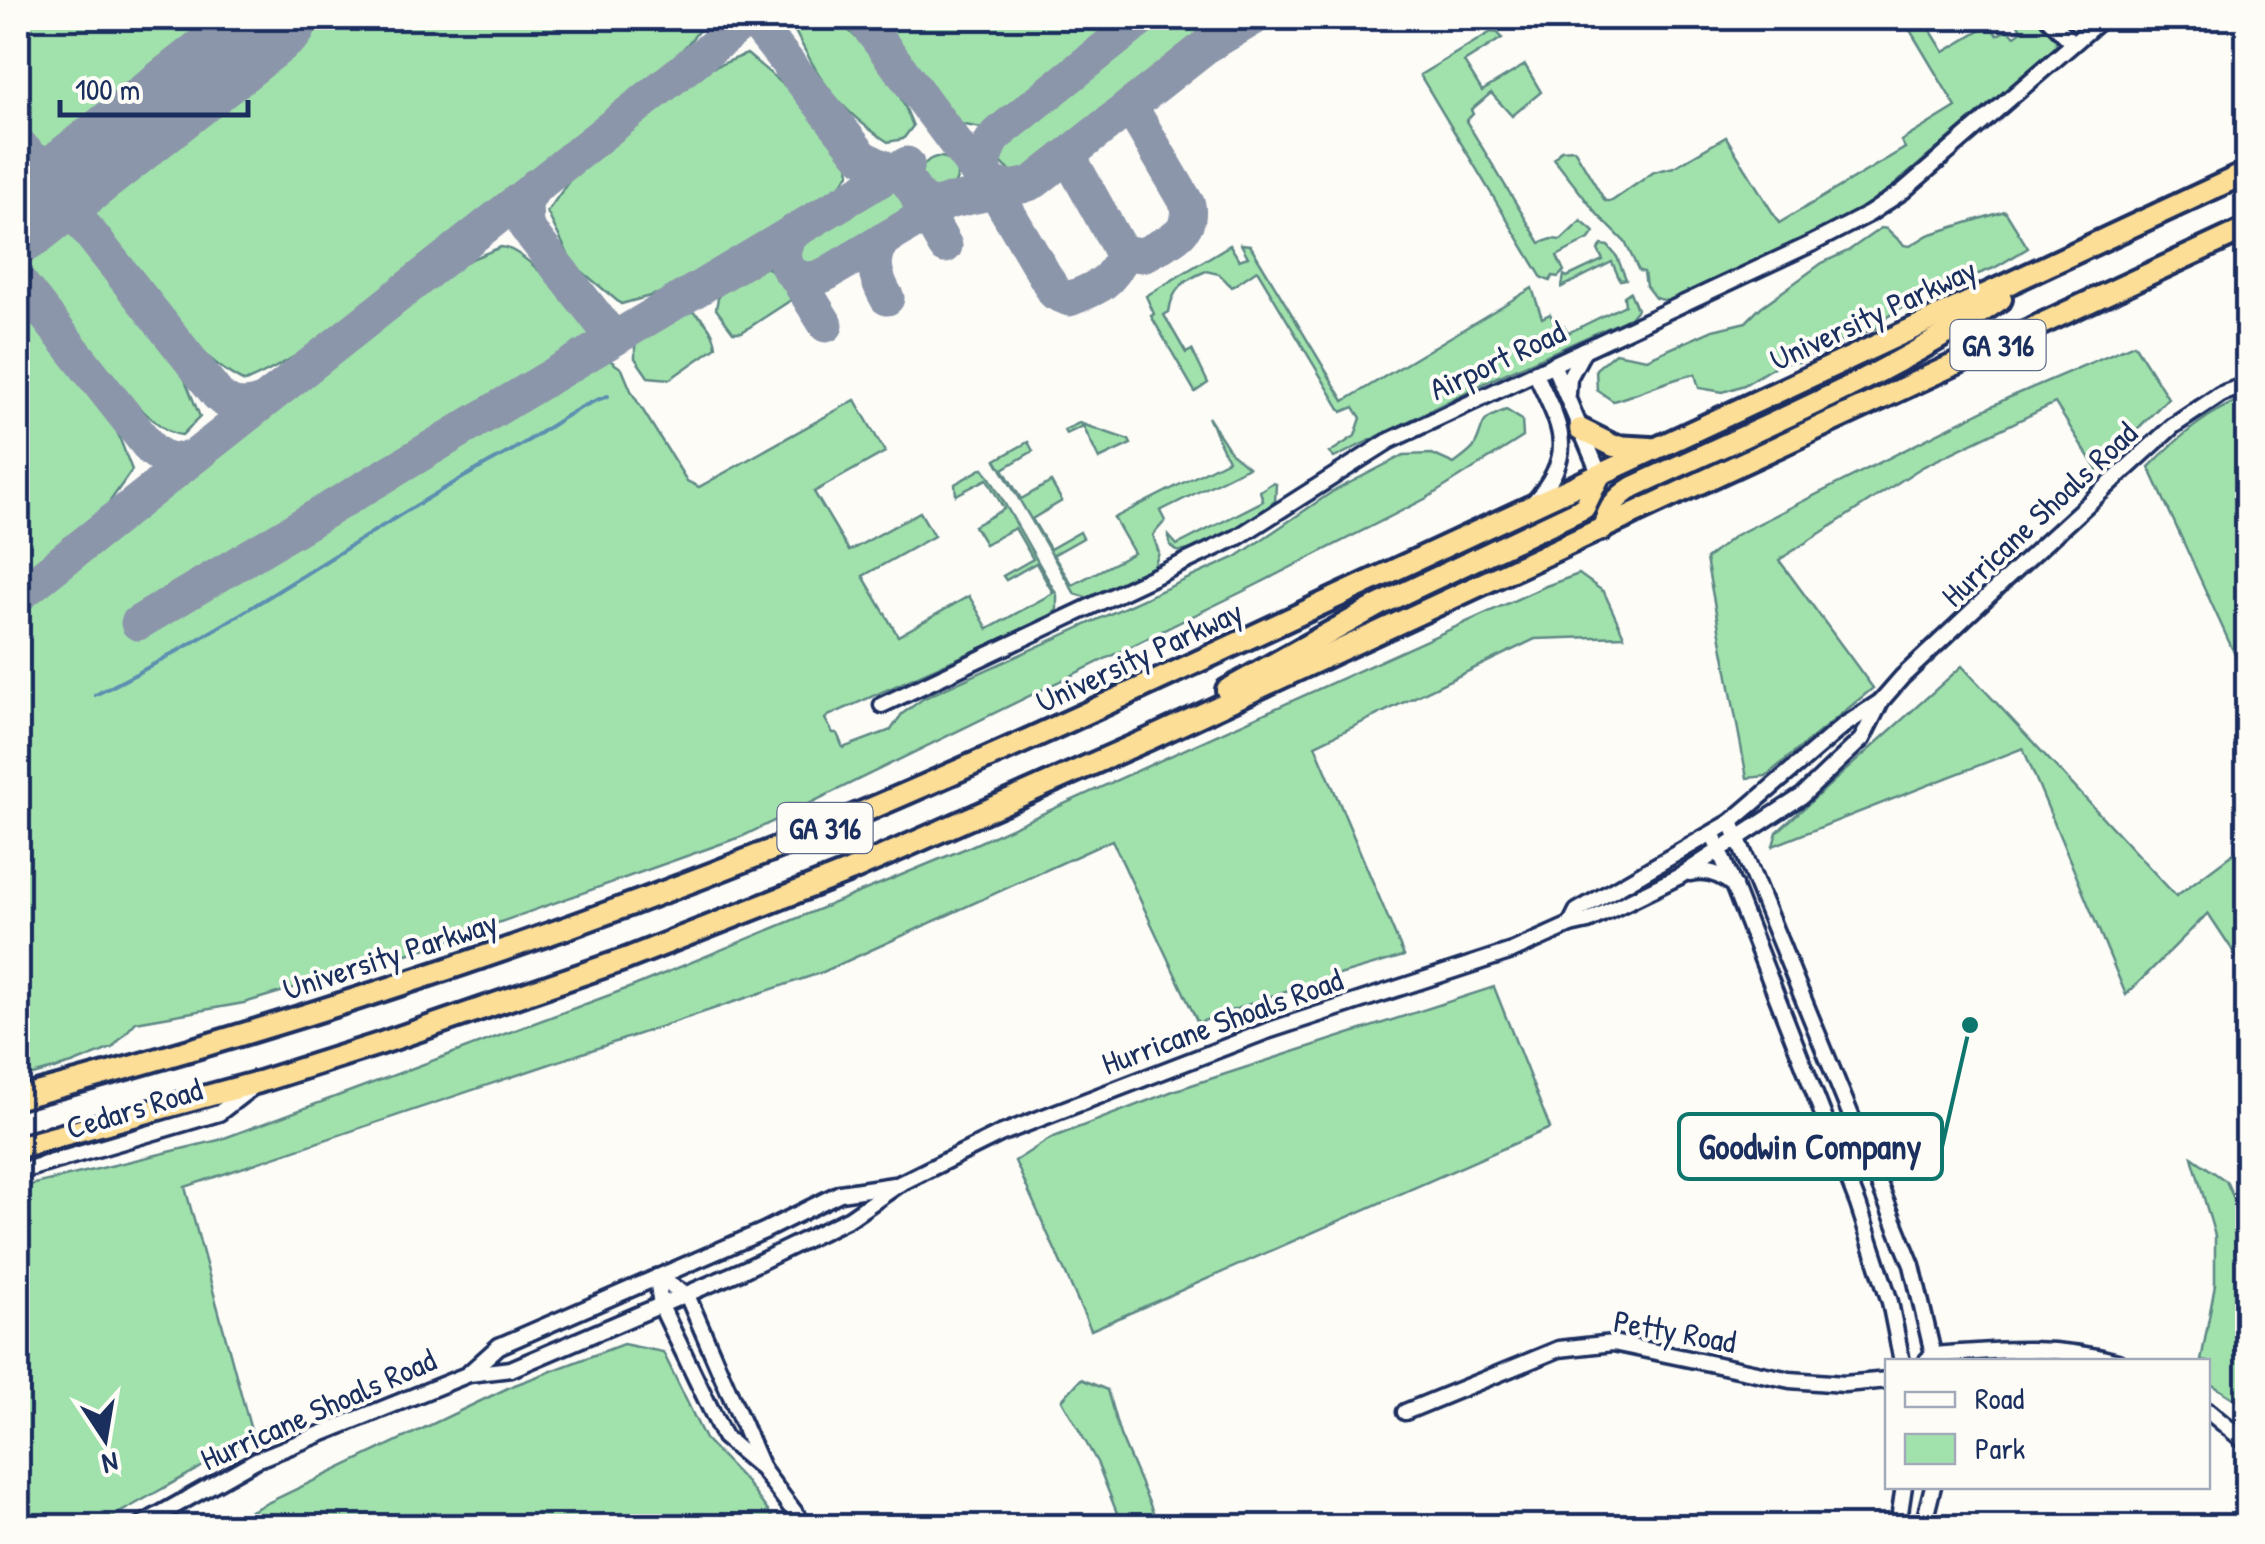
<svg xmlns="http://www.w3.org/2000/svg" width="2265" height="1544" font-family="'Patrick Hand',sans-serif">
	<rect width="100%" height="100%" fill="#fdfcf7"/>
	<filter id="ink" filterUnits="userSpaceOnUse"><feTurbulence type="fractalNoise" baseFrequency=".01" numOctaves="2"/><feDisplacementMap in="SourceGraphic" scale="20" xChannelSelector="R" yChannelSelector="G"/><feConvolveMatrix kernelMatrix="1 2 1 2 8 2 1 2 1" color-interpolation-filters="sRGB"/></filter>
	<g filter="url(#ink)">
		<!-- green -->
		<g fill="#a1e2ac" stroke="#5e8885" stroke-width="2.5">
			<path d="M18,18h211l-164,129c-25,5 -33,-6 -47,-24z"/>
			<path d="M322,18h386c-48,69 -135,124 -201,176 -79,62 -171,149 -262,188 -53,-24 -106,-107 -143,-153 -8,-12 -8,-21 -4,-35z"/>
			<path d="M834,18c40,32 61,61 79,108l-10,13 -15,3c-53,-34 -72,-67 -99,-123z"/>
			<path d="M876,18h251l-133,104 -13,6 -21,-4z"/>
			<path d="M1161,18h77l-55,32 -152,120c-15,6 -23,2 -32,-11l8,-19z"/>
			<path d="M1909,18h14l21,34 46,-27 7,10 11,-5 7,6 7,-5 -8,-13h25l17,19v10l-171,146 -8,3 -4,5 -38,22 -167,78 -13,-3 -9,-12 -2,-14 -5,-1 -14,-29 -28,-28 -43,-55 7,-9 13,-1 31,52h7l42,-29 20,-5 52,-30 53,86 126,-75 -4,-7 55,-34 -46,-77z"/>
			<path d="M1491,32l7,1 4,5 -38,24 18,29 43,-26 16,27 -29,24 -21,-23 -20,17 2,4 -7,7 74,122 12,-4 9,1 20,-19 13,11 -5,7 -32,17 7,15 -6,6 -5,-1 -3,5 -8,-3 -122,-203z"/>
			<path d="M747,54c34,29 94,73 103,118l-14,21 -157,95 -58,16 -48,-40 -26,-52 27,-38 47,-41 83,-62z"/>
			<circle cx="939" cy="175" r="18"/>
			<path d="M892,190l14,8 -3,17 -91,54 -15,-6 -3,-13 6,-9 82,-48z"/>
			<path d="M2005,211l23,37 -34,20 -29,11 -17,2 -61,36 -7,10 -56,20 -25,15 -19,1 -36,22 -21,7 -24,-4 -4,-14c-28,6 -54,19 -82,27l-16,-11 -1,-21 19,-16 32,6 66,-29 33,-8 15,-15 61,-44 26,-12 33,-23 6,1 17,16 6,1 18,-11z"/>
			<path d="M66,232l11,4 9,9 96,127 18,45 -18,18c-34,1 -125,-126 -150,-156 -11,-27 7,-47 34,-47z"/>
			<path d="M1241,244l9,1 94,156 188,-113 10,30 8,-4 6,12 7,-1 5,8 57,-28 -1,-9 6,-4 7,17 -7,9 -139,62 -157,78 -5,-5 26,-17 6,-18 -7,-11 -12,5 -85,-142 -25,17 -13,-13 -13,-3c-21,9 -34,17 -37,41l-5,3 22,38 6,-3 16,33 -13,9 -44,-76 3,-2 -8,-18 84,-51 9,15 9,-3z"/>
			<path d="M1602,245l6,1 9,11 9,22 -6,1 -8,-18 -50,25 2,-12 3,2 36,-17 -5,-10z"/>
			<path d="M501,247c25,1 81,68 95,90l-461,274 -3,5 9,16 467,-273 14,10 10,24 55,88 12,6 156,-87 30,52 -71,40 35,59 71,-39 14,24 -71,40 35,60 71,-40 19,33 65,-36 -17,-30 -30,17 -3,-4 30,-17 -18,-31 -30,16 -11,-18 30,-17 -17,-30 -31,16 -1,-11 28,-16 7,10 67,117v15l-9,8 -220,98 -3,3 8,14h4l6,15 48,-18 11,-16 22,-16 312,-141 96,-65 72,-37 28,-1 22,10c6,-5 16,-11 20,-17 13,-24 1,-25 32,-37l16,10 1,17 -96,61 -173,88 -511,250 -313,111 -186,56 -108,19 -24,26 -40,16 -54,15v-468l409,-323 37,-26z"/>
			<path d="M763,266l14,6 14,28 -49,32h-9l-17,-23 3,-17z"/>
			<path d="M18,299l98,130 16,41 -26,37 -88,71z"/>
			<path d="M684,310c16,0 31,22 32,37l-46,32 -22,-2 -13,-19v-19z"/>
			<path d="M2134,344l34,54 -71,72 -42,-67 -133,64 -143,93 94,128 -107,88 -19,2 -41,-219 28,-23 274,-138z"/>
			<path d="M2247,397h1l-1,284 -98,-214c28,-28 60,-57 98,-70z"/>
			<path d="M1208,417l24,37 16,13 -88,44 5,10 -12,14 6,18 -5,14 -65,31 -14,-4 -79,-134 32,-18 5,9 -30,18 18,30 30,-17 11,19 -30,18 18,30 30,-17 3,6 -30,17 19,30 62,-32 -20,-35 114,-58z"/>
			<path d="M1079,423l50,17 2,4 -32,15 -16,-33 -17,8 -2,-4z"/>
			<path d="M1272,483l4,1 -1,17c-17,15 -76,53 -98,50l-7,-6 -1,-9 8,9 86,-44 -3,-10z"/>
			<path d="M1579,574l25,18 20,44 -89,3 -220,106 89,211 -113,33 -93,34 -86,-183 -289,132 -638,215 68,251 -157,88h-78v-338l201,-48 415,-154 335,-139 577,-261z"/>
			<path d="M1962,666l214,230 71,-53v129l-39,-59 -82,82 -103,-247 -250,98 4,-14z"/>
			<path d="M1494,987l56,141 -459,202 -76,-169 36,-23 122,-47z"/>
			<path d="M2192,1157l34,24 21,47v179l-39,-25v-20l-7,-1 14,-76v-49z"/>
			<path d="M623,1344l40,8 42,87 42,44 32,43h-560l293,-140z"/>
			<path d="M1081,1379l26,11 13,45 39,91h-37l-25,-64 -35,-62z"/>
		</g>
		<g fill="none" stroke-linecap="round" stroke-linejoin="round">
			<!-- stream -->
			<path stroke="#5b8fb0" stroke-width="4" d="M95,695c144,-71 273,-167 414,-243 33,-18 62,-44 99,-56"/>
			<!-- taxiway -->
			<g stroke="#8c96aa" stroke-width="35">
				<path d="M752,18l108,136c14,13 31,13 44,24 12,11 12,24 30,27l80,-17"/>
				<path d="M862,18l115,154c18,16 36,20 58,9l170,-134 49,-29"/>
				<path d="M18,143c25,31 40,35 77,18"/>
				<path d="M1068,155l50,91 8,7 17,2c22,-12 50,-21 45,-50l-58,-99"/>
				<path d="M981,176l19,23 55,94 14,6c26,-10 43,-16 53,-43l-4,-10"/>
				<path d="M988,185c-5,-20 -5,-34 8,-50l147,-117"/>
				<path d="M535,186l-10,17 1,24 88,112"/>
				<path d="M918,199l27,47"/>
				<path d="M18,219c22,-10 43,-12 63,3l137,173c14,13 27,13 44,7"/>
				<path d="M791,234c-18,30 5,57 37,39l121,-72"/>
				<path d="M883,240c-13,21 -8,37 4,58"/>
				<path d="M795,275l31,50"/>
				<path d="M18,280l133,169c14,12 26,13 44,7"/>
				<path d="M18,596l731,-578"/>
				<path d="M138,623l769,-459"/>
			</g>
			<!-- runway -->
			<path stroke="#8c96aa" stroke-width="85" d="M18,221l258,-203"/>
			<defs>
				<g id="minor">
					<path d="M2048,18l25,25"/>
					<path d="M1553,364l47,111"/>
					<path d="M1568,394l1,-16 15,-28"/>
					<path d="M1533,503c46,-52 27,-76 2,-131"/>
					<path d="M882,705l356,-168 151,-96 422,-197 58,-30 34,-23 200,-173"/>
					<path d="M1731,822l181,443 23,97"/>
					<path d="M1713,834l145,370 32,98 12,60"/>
					<path d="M1690,873c16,-4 31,1 44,13"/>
					<path d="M1570,925l7,-14 154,-89 112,-96 37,-24"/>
					<path d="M18,1172l201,-59 35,-27"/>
					<path d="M657,1277l4,29 63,131 38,32 43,57"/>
					<path d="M657,1277l30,18 75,173"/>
					<path d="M1927,1360l7,-5c63,-5 122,-11 184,7"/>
					<path d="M469,1373l30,-27 265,-115 76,-38 54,-8"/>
					<path d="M2208,1411l40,33"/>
					<path d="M1405,1412l154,-63 54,-6 177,37 54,4 44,-4"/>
					<path d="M139,1526l117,-66 213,-86 42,-5 232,-99 107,-52 49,-34 101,-50 267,-103 245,-80 58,-26 18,-4 92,-45 122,-80 60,-57 19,-38 21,-24 118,-111 153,-140 48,-32 27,-10"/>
					<path d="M1898,1526l6,-40"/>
					<path d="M1923,1526l10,-40"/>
				</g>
				<g id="highway">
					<path d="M1580,429l34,17 37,2"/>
					<path d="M1603,529c5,-21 12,-31 30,-42 123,-57 256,-111 368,-188"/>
					<path d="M1227,690l152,-85 205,-97 16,-33"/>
					<path d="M18,1098c258,-69 513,-151 761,-251 206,-84 407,-180 609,-274 287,-133 573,-267 860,-401"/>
					<path d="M18,1147l241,-65 120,-38 247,-85 224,-88 299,-132 1099,-511"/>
				</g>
			</defs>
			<!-- minor casing -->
			<use href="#minor" stroke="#1b2f5e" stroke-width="21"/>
			<!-- highway casing -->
			<use href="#highway" stroke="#1b2f5e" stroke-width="28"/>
			<!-- minor -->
			<use href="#minor" stroke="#fdfcf7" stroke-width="14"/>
			<!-- highway -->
			<use href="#highway" stroke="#fdde96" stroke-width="20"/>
		</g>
	</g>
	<g text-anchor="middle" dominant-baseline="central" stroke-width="8" stroke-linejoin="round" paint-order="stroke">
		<!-- shield labels -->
		<g fill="#fdfcf7" stroke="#5f6c8c" stroke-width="2.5">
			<rect x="1950.5" y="320" width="95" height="50" rx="8"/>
			<rect x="777.5" y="803" width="95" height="50" rx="8"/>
		</g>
		<g font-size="30" font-weight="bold" fill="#1b2f5e">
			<text x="1998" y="345">GA 316</text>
			<text x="825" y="828">GA 316</text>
		</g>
		<!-- street labels -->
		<g font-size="32" fill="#1b2f5e" stroke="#fdfcf7">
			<text transform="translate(1873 314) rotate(-25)">University Parkway</text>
			<text transform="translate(1497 360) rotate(-25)">Airport Road</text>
			<text transform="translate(2039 514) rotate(-43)">Hurricane Shoals Road</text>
			<text transform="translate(1139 656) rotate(-25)">University Parkway</text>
			<text transform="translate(390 955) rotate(-18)">University Parkway</text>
			<text transform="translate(1222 1021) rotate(-20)">Hurricane Shoals Road</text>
			<text transform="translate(134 1108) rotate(-17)">Cedars Road</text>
			<text transform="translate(1675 1331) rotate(10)">Petty Road</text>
			<text transform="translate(318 1409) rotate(-24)">Hurricane Shoals Road</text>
		</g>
	</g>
	<!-- callouts -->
	<path fill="none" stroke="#0f766e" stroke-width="4" d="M1970 1025L1942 1147"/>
	<circle fill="#0f766e" stroke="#fdfcf7" stroke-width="4" cx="1970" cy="1025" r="10"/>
	<rect fill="#fdfcf7" stroke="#0f766e" stroke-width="4" x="1679" y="1114" width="263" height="65" rx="10"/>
	<g font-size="35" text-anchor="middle" font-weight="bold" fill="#1b2f5e">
		<text x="1810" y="1159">Goodwin Company</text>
	</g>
	<!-- margin -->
	<rect width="2265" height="1544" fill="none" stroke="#fdfcf7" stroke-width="60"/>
	<rect x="30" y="30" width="2205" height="1484" fill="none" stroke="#1b2f5e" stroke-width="4" filter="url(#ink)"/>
	<!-- legend -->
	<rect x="1885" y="1359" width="325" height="130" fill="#fdfcf7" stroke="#a3aaba" stroke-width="2.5"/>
	<rect x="1905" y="1392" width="50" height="15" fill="#fdfcf7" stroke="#a3aaba" stroke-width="2.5"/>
	<text x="1975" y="1409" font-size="30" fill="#1b2f5e">Road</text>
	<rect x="1905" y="1434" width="50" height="30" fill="#a1e2ac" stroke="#a3aaba" stroke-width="2.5"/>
	<text x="1975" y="1459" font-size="30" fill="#1b2f5e">Park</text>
	<!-- north arrow -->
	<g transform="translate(105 1439) rotate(168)" stroke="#fdfcf7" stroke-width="8" paint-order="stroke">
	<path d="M0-8L18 38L0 25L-18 38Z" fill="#1b2f5e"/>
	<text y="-15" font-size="28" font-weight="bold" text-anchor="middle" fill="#1b2f5e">N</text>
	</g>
	<!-- scale -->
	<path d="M60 100v15h188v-15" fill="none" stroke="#1b2f5e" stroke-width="5"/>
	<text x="75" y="100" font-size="30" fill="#1b2f5e" stroke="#fdfcf7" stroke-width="8" paint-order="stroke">100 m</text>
</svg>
